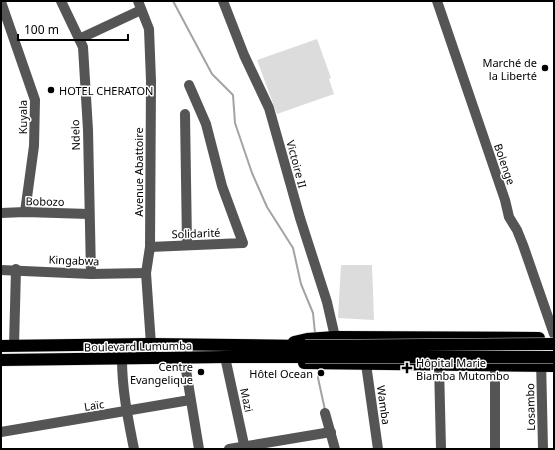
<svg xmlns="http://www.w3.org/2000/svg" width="555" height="450" font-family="'Noto Sans',sans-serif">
	<rect width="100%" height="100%" fill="#fff"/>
	<!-- green -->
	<g fill="#dcdcdc">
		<path d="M317,39l14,39 -2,1 5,15 -57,20 -20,-54z"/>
		<path d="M341,265h31l2,55 -36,-2z"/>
	</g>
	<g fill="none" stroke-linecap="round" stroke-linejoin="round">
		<!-- stream -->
		<g stroke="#a3a3a3" stroke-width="2">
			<path d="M173,1l39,73 21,21 2,28 17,50 15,34 26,41 8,36 12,29 2,20"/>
			<path d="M318,368v10l7,32"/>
		</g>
		<defs>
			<g id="highway">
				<path d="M294,342l13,-3 28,-2 204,1"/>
				<path d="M1,346l149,-2 155,2"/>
				<path d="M1,360l224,-3h80"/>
				<path d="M304,363l250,3"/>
			</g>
		</defs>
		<!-- highway casing -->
		<use href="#highway" stroke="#dbdbdb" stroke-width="13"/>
		<!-- minor -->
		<g stroke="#555" stroke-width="10">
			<path d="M61,1l22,46 5,83 3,144"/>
			<path d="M138,1l11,28 2,52 -1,166 -4,26 6,86"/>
			<path d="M223,1l21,54 25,53 31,110 27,84 8,35"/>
			<path d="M437,1l68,199 4,17 8,13 6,15 31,89"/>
			<path d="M1,2l34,98 -1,46 -9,66"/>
			<path d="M79,39l62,-29"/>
			<path d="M185,114l2,130"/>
			<path d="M1,213l24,-1 64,2"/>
			<path d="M150,247l93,-4 -21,-57 -16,-62 -17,-39"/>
			<path d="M1,270l90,4 55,-1"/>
			<path d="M14,346l2,-77"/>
			<path d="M225,357l20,92"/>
			<path d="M184,358l15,91"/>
			<path d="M122,359c0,31 6,60 12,90"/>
			<path d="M541,359l2,90"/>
			<path d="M366,364l12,85"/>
			<path d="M439,365l2,84"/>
			<path d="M495,365v84"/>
			<path d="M325,413l10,36"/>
			<path d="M1,432l189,-32"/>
			<path d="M229,449l102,-17"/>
		</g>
		<!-- highway -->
		<use href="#highway" stroke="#000" stroke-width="12"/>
		<defs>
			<g id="highway-bridge">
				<path d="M305,346l249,-2"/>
				<path d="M305,357h249"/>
			</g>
		</defs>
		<!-- highway-bridge casing -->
		<use href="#highway-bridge" stroke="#dbdbdb" stroke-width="13" stroke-linecap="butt"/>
		<!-- highway-bridge -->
		<use href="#highway-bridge" stroke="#000" stroke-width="12"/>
	</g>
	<!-- markers -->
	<g fill="#000" stroke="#fff" stroke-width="1.5">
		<circle cx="545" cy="68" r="4"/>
		<circle cx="51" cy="90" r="4"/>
		<path d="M405 362h4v4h4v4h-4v4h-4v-4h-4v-4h4z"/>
		<circle cx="201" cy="372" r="4"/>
		<circle cx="321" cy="373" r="4"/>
	</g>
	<g text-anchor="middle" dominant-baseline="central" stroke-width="3" stroke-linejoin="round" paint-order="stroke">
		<!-- poi labels -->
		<g font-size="11" fill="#000" stroke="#fff" text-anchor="end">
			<text x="537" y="62">Marché de<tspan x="537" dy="13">la Liberté</tspan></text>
			<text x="59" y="90" text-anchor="start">HOTEL CHERATON</text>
			<text x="416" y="362" text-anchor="start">Hôpital Marie<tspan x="416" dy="13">Biamba Mutombo</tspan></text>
			<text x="193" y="366">Centre<tspan x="193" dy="13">Evangelique</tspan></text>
			<text x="313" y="373">Hôtel Ocean</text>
		</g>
		<!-- street labels -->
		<g font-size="11" fill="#000" stroke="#fff">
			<text transform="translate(22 117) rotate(-90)">Kuyala</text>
			<text transform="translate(75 135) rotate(-92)">Ndelo</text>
			<text transform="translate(297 164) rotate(75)">Victoire II</text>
			<text transform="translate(505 164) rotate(71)">Bolenge</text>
			<text transform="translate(138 172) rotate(-90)">Avenue Abattoire</text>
			<text transform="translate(45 201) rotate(1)">Bobozo</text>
			<text transform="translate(196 233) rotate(-2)">Solidarité</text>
			<text transform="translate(74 260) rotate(2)">Kingabwa</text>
			<text transform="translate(138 346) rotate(-1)">Boulevard Lumumba</text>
			<text transform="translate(247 400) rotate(78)">Mazi</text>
			<text transform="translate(94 405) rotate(-9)">Laïc</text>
			<text transform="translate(384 405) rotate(82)">Wamba</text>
			<text transform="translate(530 407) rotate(-91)">Losambo</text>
		</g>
	</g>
	<!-- border -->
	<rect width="555" height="450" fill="none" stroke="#000000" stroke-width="4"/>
	<!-- scale -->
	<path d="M18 34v6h110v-6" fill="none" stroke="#000000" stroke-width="2"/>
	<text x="24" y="34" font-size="12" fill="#000000" stroke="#ffffff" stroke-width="3" paint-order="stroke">100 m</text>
</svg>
